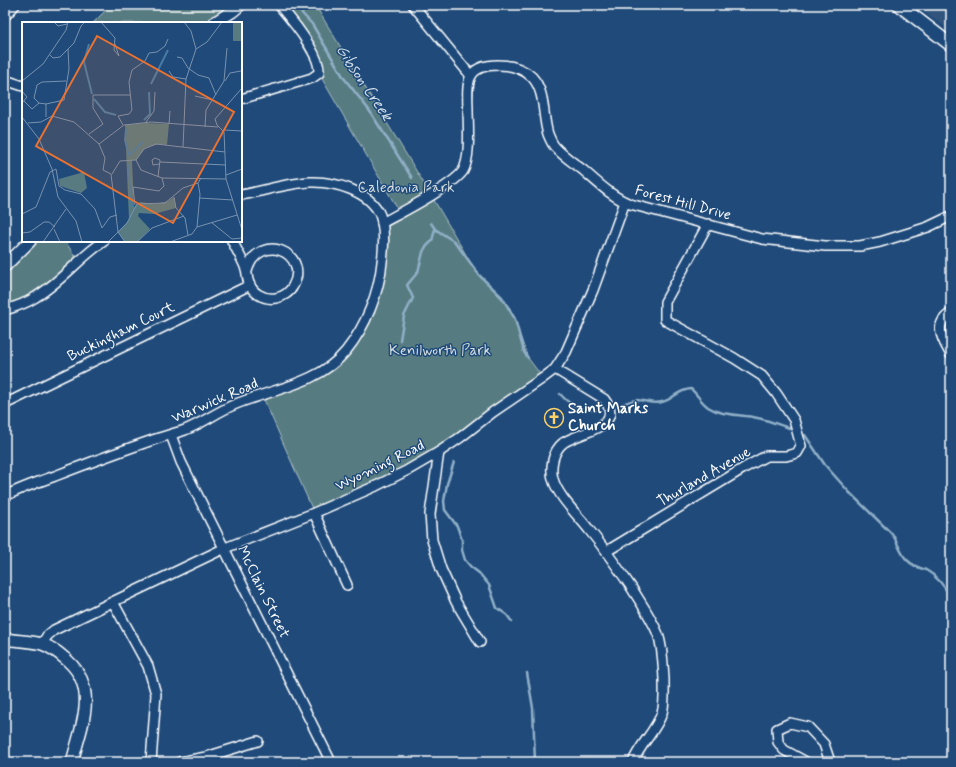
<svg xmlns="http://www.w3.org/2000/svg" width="956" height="767" font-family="Mynerve,sans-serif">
	<rect width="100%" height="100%" fill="#1f4a7a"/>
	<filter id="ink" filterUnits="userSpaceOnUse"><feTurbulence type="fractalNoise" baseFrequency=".025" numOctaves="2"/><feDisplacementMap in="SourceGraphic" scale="8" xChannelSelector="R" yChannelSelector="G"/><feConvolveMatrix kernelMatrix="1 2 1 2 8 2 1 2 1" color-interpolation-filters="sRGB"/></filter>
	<g filter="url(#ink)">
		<!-- built -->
		<path fill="#33547e" d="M916,5h35v26z"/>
		<!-- green -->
		<g fill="#577b81" stroke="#abbdc0">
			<path d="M111,5h129l-26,18h-121z"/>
			<path d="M279,5h36l116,190 44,75 35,38 18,50 15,20 -91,65 -138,70 -52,-118 46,-16 36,-26 33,-62 5,-68 18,-10z"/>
			<path d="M30,241h35l13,20 -15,15 -58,34v-44z"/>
		</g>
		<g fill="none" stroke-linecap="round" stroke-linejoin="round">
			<!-- stream -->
			<g stroke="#91b0c8" stroke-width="2.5">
				<path d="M294,5l18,19 32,54 25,32 43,68"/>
				<path d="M431,223l4,6 20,13 25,34 22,21 13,22 9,33 4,6"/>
				<path d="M400,340l4,-24 9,-18 -6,-13 11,-13 5,-20 2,-4 7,-7 3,-12"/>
				<path d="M560,394c13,14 20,16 39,16"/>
				<path d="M619,406c6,-3 12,-6 18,-6 9,0 14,5 25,2 12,-3 15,-12 29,-13 6,5 10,13 17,18 14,9 29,7 45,10 12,2 24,7 36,11"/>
				<path d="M805,435l20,30 24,27 44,43c5,8 7,18 14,25 5,5 12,8 19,10 11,6 19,17 25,28"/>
				<path d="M454,462l-7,22 -3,17 1,9 12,16 5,14v10l3,10 6,7 8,6 10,12 8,23 10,7 5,7"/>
				<path d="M527,673l6,35 2,54"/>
			</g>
			<defs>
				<g id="minor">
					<path d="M413,5l58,71"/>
					<path d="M5,16l10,-11"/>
					<path d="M5,80l18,6"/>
					<path d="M241,99l71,-21 7,-5c2,-18 -28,-54 -40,-68"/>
					<path d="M382,223c18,-10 71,-37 81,-52 8,-14 5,-47 5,-63 -1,-26 -2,-43 30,-43 12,0 25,3 34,12 14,15 10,38 16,57 2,5 4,10 7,13 8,9 19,16 28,23 14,12 29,27 47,34l132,35 63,7h35l20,-4 48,-15 23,-11"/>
					<path d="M232,241c5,9 10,18 14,28 1,3 1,7 2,11 3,13 16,20 28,18 7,-1 14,-6 17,-12 18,-33 -34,-56 -46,-15"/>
					<path d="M5,310c10,-3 20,-6 29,-12 26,-15 45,-40 70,-57"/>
					<path d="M951,313c-19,12 -8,27 0,42"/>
					<path d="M555,369l49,30c22,29 -26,33 -41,44 -10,8 -13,24 -10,36 5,18 26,37 37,52 15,18 28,37 41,56 10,16 20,30 27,47 5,14 5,31 6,45 0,11 1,24 -2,34 -6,18 -22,31 -29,49"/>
					<path d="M5,404l245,-119"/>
					<path d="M171,435l10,27 150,300"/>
					<path d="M439,452l-9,62 2,26 9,29 15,33 24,40"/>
					<path d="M5,496c16,-8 33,-14 50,-20 31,-12 63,-24 95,-35 11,-4 23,-7 35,-11 18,-7 33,-19 51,-26 37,-15 83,-20 110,-53 20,-25 33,-58 36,-89 2,-15 3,-33 -2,-47 -10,-24 -46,-34 -70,-33 -23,1 -46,9 -69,13"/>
					<path d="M314,513l33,72"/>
					<path d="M607,551l137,-83 22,-12h20l11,-3 4,-7 -7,-26 -18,-27 -14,-17 -28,-18 -69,-38v-18l43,-78"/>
					<path d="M113,602l35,64 8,28 -5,68"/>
					<path d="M42,644l5,-8 7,-6 171,-82 89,-35 62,-27 32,-16 31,-18 22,-15 32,-25 50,-34 12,-9 11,-17 27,-62 32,-88"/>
					<path d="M180,762l26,-5 52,-16"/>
					<path d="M806,762l-22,-12 -6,-8 -1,-13 13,-6 18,4 16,17 6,18"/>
				</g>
				<g id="tertiary">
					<path d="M214,23l19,-12 7,-6"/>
					<path d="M5,266l25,-25"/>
					<path d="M5,639c12,2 25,2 37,5 10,3 18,10 26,17 31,28 13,66 4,101"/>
				</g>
				<path id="secondary" d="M899,5l52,40"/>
			</defs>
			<!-- minor casing -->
			<use href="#minor" stroke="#fff" stroke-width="12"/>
			<!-- tertiary casing -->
			<use href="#tertiary" stroke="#fff" stroke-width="14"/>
			<!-- secondary casing -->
			<use href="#secondary" stroke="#fff" stroke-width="15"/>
			<!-- minor -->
			<use href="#minor" stroke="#1f4a7a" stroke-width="9"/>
			<!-- tertiary -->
			<use href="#tertiary" stroke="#1f4a7a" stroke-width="11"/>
			<!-- secondary -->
			<use href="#secondary" stroke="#1f4a7a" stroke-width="12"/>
		</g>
	</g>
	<!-- icons -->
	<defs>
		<symbol id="church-ring" viewBox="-11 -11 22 22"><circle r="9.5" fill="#1f4a7a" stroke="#ffd166" stroke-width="1.5"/><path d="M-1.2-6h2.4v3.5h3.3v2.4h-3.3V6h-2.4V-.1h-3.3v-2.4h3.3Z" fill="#ffd166"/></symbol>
	</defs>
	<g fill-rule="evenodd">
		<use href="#church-ring" x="543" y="407" width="22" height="22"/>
	</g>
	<g text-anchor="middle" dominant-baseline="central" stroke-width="3" stroke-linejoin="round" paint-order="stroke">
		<!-- park labels -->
		<g font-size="15" fill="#d5dee0" stroke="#1f4a7a">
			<text x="406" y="188">Caledonia Park</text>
			<text x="440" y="351">Kenilworth Park</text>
		</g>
		<!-- street labels -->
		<g font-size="15" fill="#fff" stroke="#1f4a7a">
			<text transform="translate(683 203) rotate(15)">Forest Hill Drive</text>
			<text transform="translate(121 332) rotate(-26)">Buckingham Court</text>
			<text transform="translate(215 401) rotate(-23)">Warwick Road</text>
			<text transform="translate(380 466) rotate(-26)">Wyoming Road</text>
			<text transform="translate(704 477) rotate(-30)">Thurland Avenue</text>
			<text transform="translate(263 592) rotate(64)">McClain Street</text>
		</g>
		<!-- poi labels -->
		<g font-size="15" font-weight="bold" fill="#fff" stroke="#1f4a7a" text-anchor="start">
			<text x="568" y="409">Saint Marks<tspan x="568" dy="17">Church</tspan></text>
		</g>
		<!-- water labels -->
		<g font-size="16" font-style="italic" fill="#d1dee8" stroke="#1f4a7a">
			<text transform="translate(364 83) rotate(56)">Gibson Creek</text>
		</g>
	</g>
	<!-- overview -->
	<g transform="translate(22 22)">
		<rect width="220" height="220" fill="#1f4a7a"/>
		<path d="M211,0h9v19h-9zM124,101l23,1 -2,21 -8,-1 -14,4 -9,12h-4l2,47 6,-5 16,2 12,-3 6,-4 2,11 -22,6 -15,-1 -1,3 12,13 -13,13h-12l-7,-10 11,-12 -4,-95zM62,150l3,16 -6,5 -21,-7 -1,-7z" fill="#577b81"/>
		<path fill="none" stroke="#477ca4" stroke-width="2" d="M67,22l-5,18 8,32M129,62l17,-34M72,77l11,13 11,3M122,98l6,-6 -1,-22M104,107l-1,11 4,16M107,133l14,-13M106,142l4,43"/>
		<path fill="none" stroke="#7992af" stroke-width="1" d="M32,0l4,4 9,-2M79,0l14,16 -1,12 5,6 -4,-12M162,0l7,9 5,18M174,27l11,-7 15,-20M28,33l3,3 7,-1 14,-14 7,-17 4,-4M155,35l5,1 6,10 10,7 11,3 7,17M147,49l4,6 13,2M0,59l21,-17 23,-34 2,-8M203,59l5,-8 11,-2M220,66l-27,31 2,6 7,7 2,47 16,51M0,69l5,6 -5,6M173,74l18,4M2,79l8,8 7,-6M24,82l18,-4 5,-31 -1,-20M24,82l-7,-1 -5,-5 3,-13 5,-3 24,-1M24,82v13M0,95l17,22 13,30 6,28 18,24 6,21M124,100l8,-11 1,-19M6,101l13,-1 11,-6 22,6 25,22 6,14 -2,12 8,4M147,102l1,-13M101,103l-5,-9 11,-2 3,-4 -3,-28 3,-12 13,-9 4,-8 8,-1 8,-6 3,-7M183,105l1,-17 18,-29 3,-33M202,108l18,1M67,112l14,-10 -10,-16v-13h37M77,122l25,-19 27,-3 67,5M161,125l3,-68 10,-30M114,138l5,10 21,8 64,1M114,138l8,-11 12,-5 69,8M138,140l66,3M89,152l7,58 7,10M90,152l8,-13 16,-1M204,153l16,-6M136,155l2,-17 -5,-2 -3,2 1,5 6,-1M152,175l2,11 9,10 3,17M177,176l34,2M113,183l-2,-18 26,4 5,-5 -2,-8M0,192l14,-7 14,-35 6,-3 3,17 6,4 16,4 14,15 7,19 8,-11 7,-2M189,200l21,17 10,-1M175,205l40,-12M32,207l6,13M0,211l8,-1 14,-10h5l6,5M21,220l23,-33M86,220l19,-19 10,-19 28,-1 18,-15 15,-5M115,220l15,-14 32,-12M148,220l22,-8 5,-7 3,-33 -2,-11 3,-5"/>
		<path fill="#eb7230" fill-opacity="0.15" stroke="#eb7230" stroke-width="2" d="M75,14l137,76 -61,111 -137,-77z"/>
		<rect width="220" height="220" fill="none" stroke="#fff" stroke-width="2"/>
	</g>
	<!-- margin -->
	<rect width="956" height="767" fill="none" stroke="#1f4a7a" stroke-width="20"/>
	<rect x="10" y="10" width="936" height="747" fill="none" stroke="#fff" stroke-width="1.5" filter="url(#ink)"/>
</svg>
